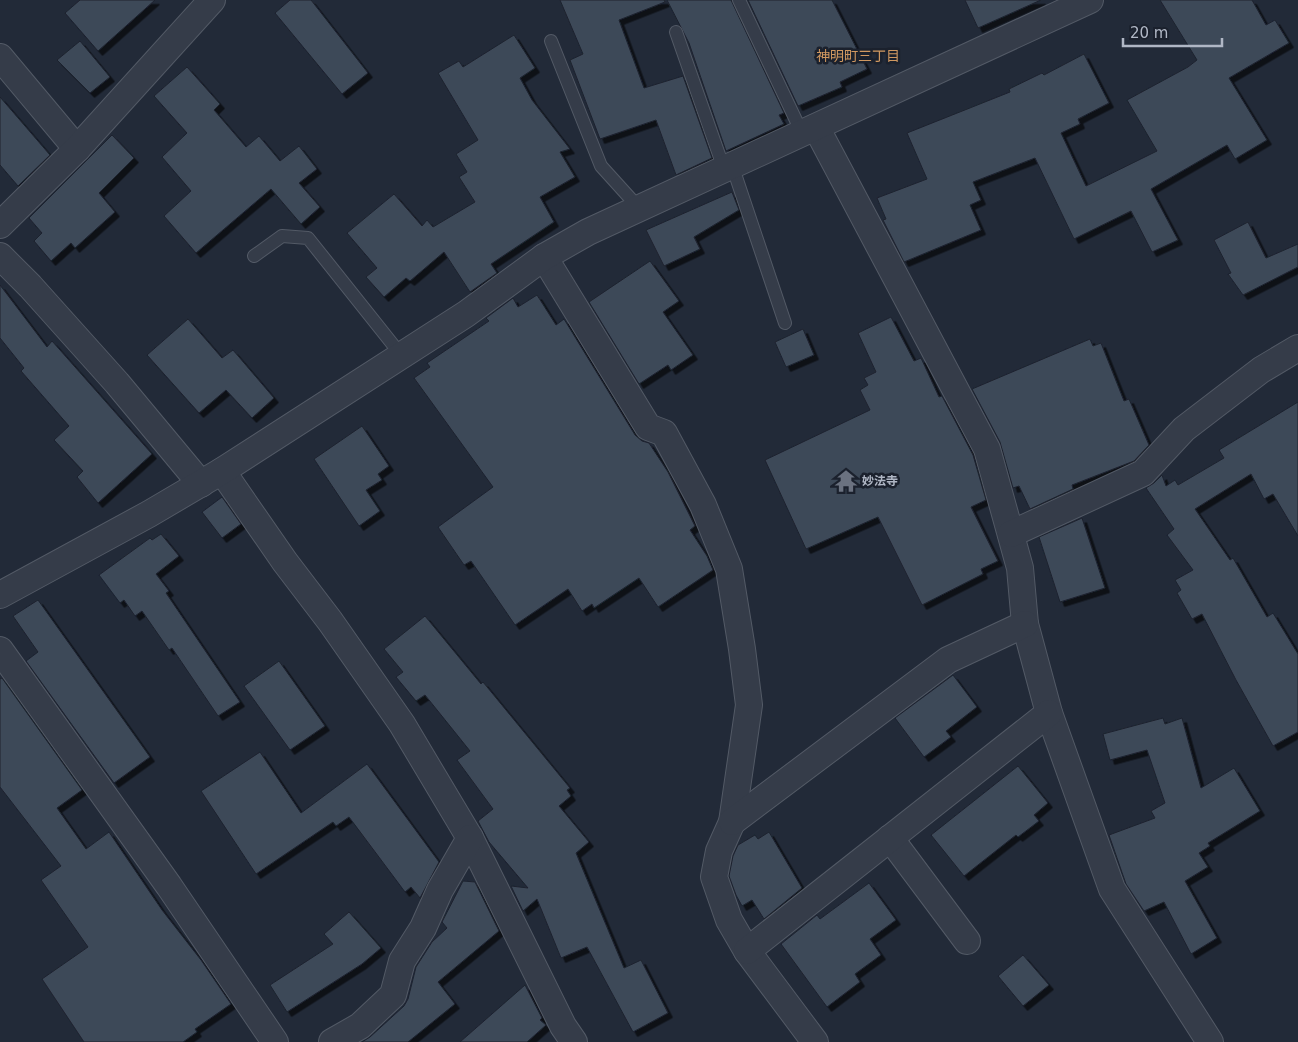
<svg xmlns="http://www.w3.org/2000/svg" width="1298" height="1042" font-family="'DejaVu Sans','Noto Sans JP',sans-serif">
	<defs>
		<filter id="shadow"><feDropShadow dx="4.5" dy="4.5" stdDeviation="0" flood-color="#0009"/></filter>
	</defs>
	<rect width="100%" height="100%" fill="#222a38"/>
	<!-- building -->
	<g fill="#3e4858" stroke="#1d232f" filter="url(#shadow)">
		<path d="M80,0h75l-57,51 -33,-38z"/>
		<path d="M290,0h21l57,73 -26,21 -67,-81z"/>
		<path d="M560,0h104l1,2 -46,18 25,68 39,-12 29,82 -36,17 -20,-55 -56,19 -30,-79 13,-6z"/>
		<path d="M667,0h64l53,113 -5,2 5,9 -58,27 -37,-108z"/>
		<path d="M748,0h84l35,69 -27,13 2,5 -44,19z"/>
		<path d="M965,0h76l-63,28z"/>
		<path d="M1160,0h92l14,25 9,-5 14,23 -60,35 38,62 -32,19 -8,-14 -76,44 27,51 -26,12 -21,-41 -57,28 -39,-81 -62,24 8,18 -11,5 11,25 -77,32 -21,-42 3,-1 -9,-21 50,-19 -20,-46 103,-41 -1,-3 33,-16 2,2 40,-21 25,49 -31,16 2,5 -19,9 25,53 71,-35 -30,-51 61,-33 9,-7z"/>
		<path d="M514,35l21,33 -15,10 12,22 38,49 -10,3 15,25 -35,20 14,25 -63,42 6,9 -27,19 -26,-40 -34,29 -4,-3 -22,19 -18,-20 11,-9 -30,-35 47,-39 28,32 5,-6 6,7 42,-25 -16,-25 8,-5 -11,-18 22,-14 -40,-67 21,-12 4,6z"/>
		<path d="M80,41l30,36 -20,16 -33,-33z"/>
		<path d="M187,67l33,37 -6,6 32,37 13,-11 21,25 19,-15 18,23 -18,14 21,24 -19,17 -30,-35 -75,64 -32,-37 27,-25 -29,-34 25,-24 -33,-37z"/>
		<path d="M0,97l50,58 -32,31 -18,-21z"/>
		<path d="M112,135l22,23 -35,35 16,19 -40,36 -4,-5 -20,18 -17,-20 8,-8 -13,-15z"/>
		<path d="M732,192l7,18 -45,27 6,12 -36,17 -18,-36z"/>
		<path d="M1248,222l18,36 32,-14v23l-55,28 -15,-21 3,-1 -17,-33z"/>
		<path d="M650,261l29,40 -16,11 30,43 -22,15 -3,-5 -29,19 -50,-82z"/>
		<path d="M0,285l47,62 5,-6 100,113 -54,49 -21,-26 6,-6 -29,-31 15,-14 -48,-55 3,-3 -24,-30z"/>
		<path d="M537,295l19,30 8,-6 71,116 7,6 7,2 19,29 27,54 -5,4 17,26 6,14 -55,37 -19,-29 -45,30 -2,-4 -10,7 -14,-22 -53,36 -44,-64 -7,4 -26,-38 55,-40 -79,-109 16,-11 -3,-4 62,-42 -3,-3 27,-20 5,9z"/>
		<path d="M891,317l23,44 7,-3 18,39 3,-1 31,59 13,45 -15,7 27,54 -17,8 2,5 -61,31 -44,-88 -72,32 -41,-89 105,-50 -10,-20 8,-5 -4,-7 12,-6 -18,-39z"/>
		<path d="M188,319l34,39 11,-8 41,48 -22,20 -26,-28 -27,23 -52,-58z"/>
		<path d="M803,329l11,26 -28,12 -11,-25z"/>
		<path d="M1090,339l3,7 8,-3 23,58 5,-2 20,46 -15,16 -62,24 1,4 -43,20 -11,-23 -6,2 -13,-46 -28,-53z"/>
		<path d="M1298,402v134l-25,-42 -9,5 -13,-25 -56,35 35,51 3,-2 34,59 6,-4 25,41v78l-25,14 -37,-66 -34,-66 -10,5 -15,-26 4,-3 -6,-10 18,-10 -26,-35 7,-6 -28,-41 8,-5 8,-8 4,11 9,-6 3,5 46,-27 -5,-8z"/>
		<path d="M362,426l27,40 -11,8 4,6 -16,10 14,21 -21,15 -45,-67z"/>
		<path d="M222,497l19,27 -19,14 -20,-26z"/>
		<path d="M1082,518l23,70 -45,14 -21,-65z"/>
		<path d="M161,534l18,22 -23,18 13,17 -3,2 74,109 -22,14 -46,-68 -3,2 -27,-39 -7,5 -11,-16 -4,3 -21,-28 51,-37 2,2z"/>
		<path d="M38,600l112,157 -36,26 -88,-122 12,-9 -25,-36z"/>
		<path d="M425,616l56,68 2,-2 87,106 -3,2 4,6 -12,10 30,36 -13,11 48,115 17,-8 27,53 -35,19 -46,-85 -26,11 -24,-59 -14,12 -12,-25 17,2 -39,-46 -11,-21 15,-12 -36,-49 13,-9 -45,-56 -9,6 -20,-24 7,-5 -19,-23z"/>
		<path d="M279,661l46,65 -35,24 -46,-64z"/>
		<path d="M953,675l24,32 -31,24 5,6 -27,20 -29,-39z"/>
		<path d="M2,678l80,112 -25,18 29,41 23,-17 53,78 39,50 30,44 -36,25 2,3 -14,10h-99l-42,-63 46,-32 -47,-67 20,-14 -61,-79v-108z"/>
		<path d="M1163,718l2,6 17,-6 19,70 33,-20 26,43 -52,32 2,3 -11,7 9,14 -23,14 32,57 -26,16 -27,-52 -20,9 -18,-27 -17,-49 46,-17 -4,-7 14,-8 -18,-53 -37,10 -7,-26z"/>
		<path d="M260,752l41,61 66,-49 72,98 -19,36 -9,-11 -6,5 -56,-75 -13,9 -3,-4 -77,52 -55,-83z"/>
		<path d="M1018,766l30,37 -14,12 5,6 -21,16 -2,-2 -52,41 -33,-41z"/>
		<path d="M769,832l33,56 -38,31 -12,-19 -10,6 -6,-11 -7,-19 4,-20 5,-11 17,-10 3,4z"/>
		<path d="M463,881l12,1 24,49 -61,51 17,22 -47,38h-46l8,-5 34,-31 4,-7 8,-32 16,-25 15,-14 -5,-6z"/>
		<path d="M869,883l27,37 -26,19 11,16 -26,19 5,8 -33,25 -46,-63 36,-29 3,4z"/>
		<path d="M349,912l32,36 -19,16 -75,48 -17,-27 63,-41 -9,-10z"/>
		<path d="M1023,955l26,30 -26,21 -25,-30z"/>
		<path d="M525,985l17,33 -2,2 6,5 -19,17h-67z"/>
	</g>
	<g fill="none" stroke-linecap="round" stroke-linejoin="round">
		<defs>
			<g id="service">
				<path d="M739,0l63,133"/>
				<path d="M676,32l48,137"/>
				<path d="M551,41l50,125 38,42"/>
				<path d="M732,165l53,158"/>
				<path d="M254,256l28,-20 26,2 94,118"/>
			</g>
			<g id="minor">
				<path d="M0,57l77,92"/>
				<path d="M816,127l171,322 33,119 5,56 24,89 63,176 98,153"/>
				<path d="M0,225l77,-76 135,-149"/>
				<path d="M0,256l30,30 87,97 84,101"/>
				<path d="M544,257l104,170 16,6 39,72 26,64 13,80 7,56 -17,117 -13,29 -5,26 15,43 18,31 68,91"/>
				<path d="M222,471l63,91 45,59 72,103 68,114 93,188 11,16"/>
				<path d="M1011,534l132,-61 41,-44 77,-59 37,-22"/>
				<path d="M0,595l149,-81 73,-43 244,-157 78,-57 44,-25 502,-232"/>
				<path d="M0,650l169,236 106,156"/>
				<path d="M732,822l216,-162 77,-36"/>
				<path d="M890,838l77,103"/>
				<path d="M747,951l302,-238"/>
				<path d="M332,1042l28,-16 33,-31 9,-34 21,-33 17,-38 30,-52"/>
			</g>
		</defs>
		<!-- service casing -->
		<use href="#service" stroke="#535a66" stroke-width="14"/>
		<!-- minor casing -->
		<use href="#minor" stroke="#535a66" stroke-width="28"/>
		<!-- service -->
		<use href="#service" stroke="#353c49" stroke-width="12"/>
		<!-- minor -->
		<use href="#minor" stroke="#353c49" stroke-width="26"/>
	</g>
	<!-- icons -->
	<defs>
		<symbol id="temple-bare" viewBox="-9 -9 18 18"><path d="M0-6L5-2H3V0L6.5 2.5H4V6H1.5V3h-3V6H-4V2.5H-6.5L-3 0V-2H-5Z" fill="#6b7280" stroke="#1b212d" stroke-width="2.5" paint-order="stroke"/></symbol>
	</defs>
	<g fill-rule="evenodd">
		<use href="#temple-bare" x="830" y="465" width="32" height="32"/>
	</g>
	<g text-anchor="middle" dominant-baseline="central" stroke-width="5" stroke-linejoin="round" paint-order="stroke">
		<!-- poi labels -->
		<g font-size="12" font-weight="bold" fill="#b0b7c5" stroke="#1b212d" text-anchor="start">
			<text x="862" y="481">妙法寺</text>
		</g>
		<!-- neighbourhood labels -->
		<g font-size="14" fill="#d09860" stroke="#1b212d">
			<text x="858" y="56">神明町三丁目</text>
		</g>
	</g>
	<!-- scale -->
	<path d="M1123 38v8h99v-8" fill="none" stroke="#b0b7c5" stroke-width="2.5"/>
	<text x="1130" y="38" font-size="15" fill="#b0b7c5" stroke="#1b212d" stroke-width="4" paint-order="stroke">20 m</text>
</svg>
